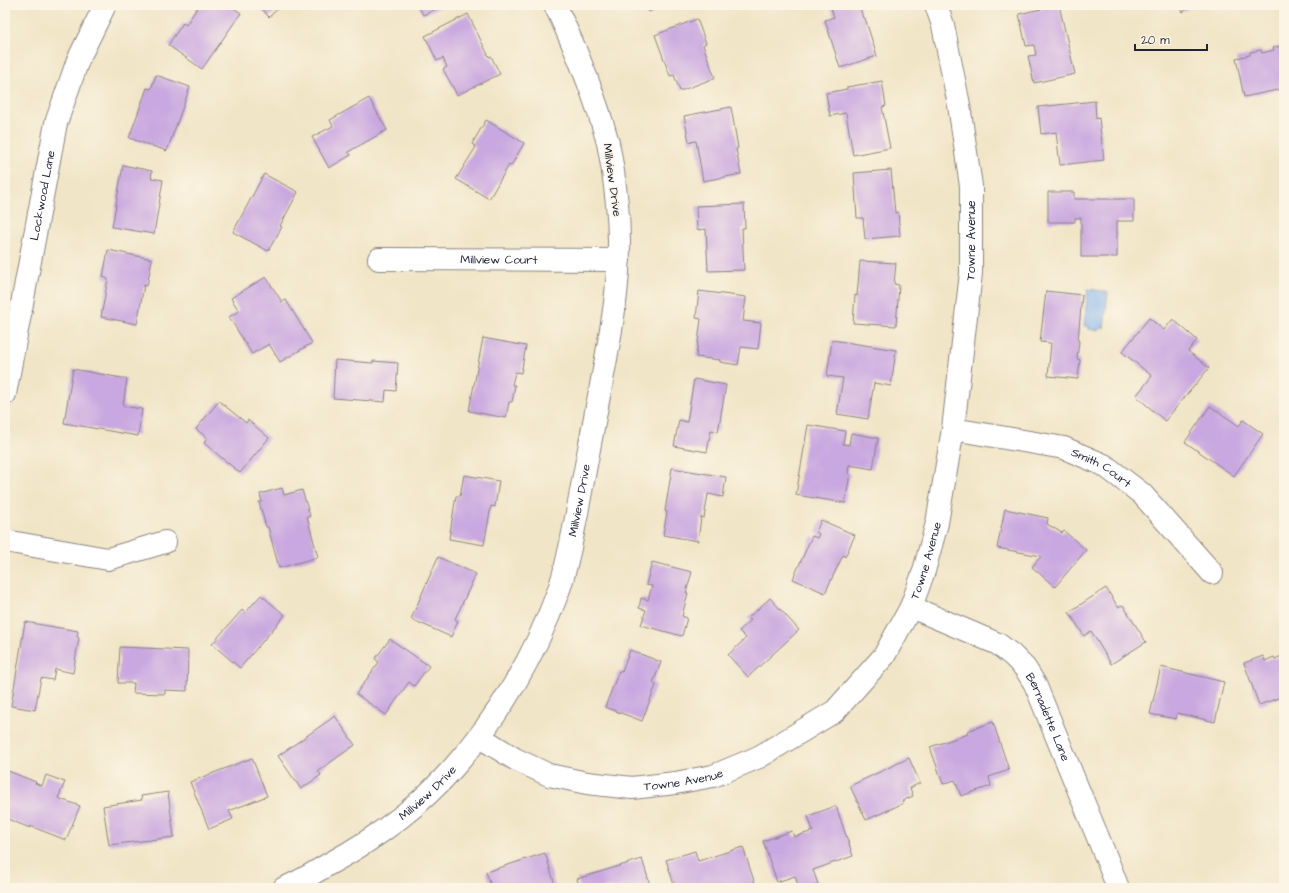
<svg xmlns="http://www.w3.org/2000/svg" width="1289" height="893" font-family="'Architects Daughter',sans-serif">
	<rect width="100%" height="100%" fill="#fcf5e5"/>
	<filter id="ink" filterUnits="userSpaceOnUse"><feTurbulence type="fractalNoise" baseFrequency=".025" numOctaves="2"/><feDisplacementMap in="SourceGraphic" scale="8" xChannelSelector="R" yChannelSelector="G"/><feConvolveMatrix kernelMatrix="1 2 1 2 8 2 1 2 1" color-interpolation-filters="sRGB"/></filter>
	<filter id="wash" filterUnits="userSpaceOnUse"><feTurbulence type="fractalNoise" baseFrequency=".012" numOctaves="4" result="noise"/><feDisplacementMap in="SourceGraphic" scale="16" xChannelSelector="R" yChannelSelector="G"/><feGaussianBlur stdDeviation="0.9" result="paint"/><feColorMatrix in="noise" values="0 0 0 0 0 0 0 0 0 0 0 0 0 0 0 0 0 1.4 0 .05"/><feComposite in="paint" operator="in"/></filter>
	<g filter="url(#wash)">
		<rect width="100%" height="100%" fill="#f1e5c7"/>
		<!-- water -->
		<path fill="#83b3ee" stroke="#526a94" d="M1088,289l20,3 -4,36h-5l-1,3 -9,-2v-3h-5z"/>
		<g id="blocks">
			<!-- building -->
			<g fill="#c9a7e0">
				<path d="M199,5h30l12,8 -39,56 -34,-24 15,-22 3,2z"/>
				<path d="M258,5h24l-13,12z"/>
				<path d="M418,5h27l-22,10z"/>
				<path d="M645,5h19l-15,7z"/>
				<path d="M830,5h29l4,13h2l12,38 -37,12 -15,-48 9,-3z"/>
				<path d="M1059,5l16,69 -41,9 -6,-27 8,-1 -2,-10 -8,1 -7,-32z"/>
				<path d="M1178,5h15l-10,7z"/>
				<path d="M468,14l21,43 2,-1 9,18 -43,21 -14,-26 4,-2 -4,-9 -6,3 -12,-25z"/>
				<path d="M697,19l9,24 -3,2 12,33 -35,13 -6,-16 -4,1 -15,-41z"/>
				<path d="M1284,45v47h-1l-1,-3 -38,8 -8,-39 14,-3v-3l11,-2 1,3 12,-3 -1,-2z"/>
				<path d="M156,75l34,12 -23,64 -38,-13 18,-50 4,1z"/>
				<path d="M882,81l4,25 -4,1 8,41 -37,7 -7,-42 -16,3 -4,-23 21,-4v-2z"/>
				<path d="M369,98l18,32 -39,22 3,3 -22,13 -17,-31 21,-11 -3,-6z"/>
				<path d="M1095,101l1,18 3,-1 5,42 -44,5 -4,-33 -15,2 -3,-27z"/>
				<path d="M731,107l7,41 -2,1 5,25 -38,7 -7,-40 -7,1 -5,-26z"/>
				<path d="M486,120l38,23 -13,23 -2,-1 -20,34 -33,-20 20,-32 -4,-3z"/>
				<path d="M123,165l29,6 -1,7 12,2 -9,54 -42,-7z"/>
				<path d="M891,170l4,43 3,-1 2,24 -35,3 -2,-21h-6l-3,-45z"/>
				<path d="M264,174l34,18 -18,34 2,1 -14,24 -35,-19z"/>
				<path d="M1048,192h26v7h60v22h-17v36h-36v-39h-6v4h-27z"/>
				<path d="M744,204l1,24h-3l2,42 -36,1 -2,-42 -9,1 -1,-24z"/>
				<path d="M108,250l44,9 -5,27 -3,-1 -7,39 -36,-7 7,-38 -5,-2z"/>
				<path d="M860,261l36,2 -2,21 5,1 -3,41 -43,-3 2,-28 2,1z"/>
				<path d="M266,277l16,25 4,-2 26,43 -32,19 -11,-18 -17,10 -23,-37 10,-6 -8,-13z"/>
				<path d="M699,291l47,6 -3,24 18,2 -3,26 -17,-2 -3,18 -18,-3v-2l-24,-3 5,-38 -5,-1z"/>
				<path d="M1046,291l36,4 -4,46h1l-2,18 3,1 -2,19 -30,-3 3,-33 -11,-1z"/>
				<path d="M1149,318l15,12 9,-11 24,21 -9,11 21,17 -44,53 -29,-25 16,-20 -30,-24z"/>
				<path d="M483,338l43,8 -5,27 -6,-1 -3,13h3l-3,17h-3l-3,16 -37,-7z"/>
				<path d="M832,340l64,10 -5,36 -17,-3 -6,36 -31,-5 6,-36 -16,-2z"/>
				<path d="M335,360l38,3v-2l25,2 -2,28 -10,-1 -1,12 -52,-4z"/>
				<path d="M73,369l54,10 -4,27 19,3 -4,27 -74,-13z"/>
				<path d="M694,379l32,6 -8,47 -7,-2 -4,22 -33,-6 5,-26 8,2z"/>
				<path d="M219,401l27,22 2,-3 21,18 -29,35 -36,-30 3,-5 -11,-9z"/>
				<path d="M1210,406l29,20 4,-6 20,14 -29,42 -49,-34z"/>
				<path d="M808,425l37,6 -2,13 6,1 2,-12 27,5 -5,31 -24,-4 -1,8 2,1 -5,29 -49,-8z"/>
				<path d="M672,468l54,9 -3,20 -15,-3 -4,24 -3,-1 -3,24 -35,-6 4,-23 -2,-1z"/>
				<path d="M464,475l35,6 -4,26 -4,-1 -7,39 -35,-6 7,-43h4z"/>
				<path d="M282,488l2,7 18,-5 8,26 -3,1 11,40 -39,11 -11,-41h-2l-7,-25h3l-2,-8z"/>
				<path d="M1005,509l43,9 -1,6 15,9 2,-2 22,19 -31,37 -23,-20 9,-11 -44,-8z"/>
				<path d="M821,520l34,15 -10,22 -2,-2 -18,38 -32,-14 19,-43 5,2 2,-4 -3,-2z"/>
				<path d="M438,557l38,17 -21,45 3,2 -7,16 -40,-18z"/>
				<path d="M652,562l40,10 -6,21h2l-6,23 5,2 -5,18 -41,-11 5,-15 -7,-2 2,-10 7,2 4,-14 -6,-1z"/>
				<path d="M1106,588l12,19 5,-2 23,37 -35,22 -20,-33 -7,5 -15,-24z"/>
				<path d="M261,595l24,20 -45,53 -28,-24 30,-34 3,3z"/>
				<path d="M770,598l29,32 -51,47 -20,-22 18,-17 -7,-7 12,-11 -3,-2z"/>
				<path d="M25,622l53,9 -1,6 2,1 -6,35 -18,-4 -2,11 -12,-2 -6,32 -24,-4z"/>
				<path d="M390,639l39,27 -15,20 -5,-4 -23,33 -30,-21 23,-32 -4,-3z"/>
				<path d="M120,647l68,3 -1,41 -22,-1v4l-32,-1 1,-10h-16z"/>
				<path d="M630,650l31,12 -8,21 3,2 -14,36 -37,-14 14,-36 3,1z"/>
				<path d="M1284,655v41l-25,9 -15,-42 19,-7 2,5 9,-4 1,2z"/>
				<path d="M1161,667l63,15 -9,40 -38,-9 -1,6 -26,-5z"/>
				<path d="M335,716l20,29 -37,26 3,4 -20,14 -23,-33z"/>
				<path d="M993,722l16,48 -20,7 2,9 -30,10 -6,-16 -12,4 -13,-37 38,-13 -1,-3z"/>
				<path d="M252,758l15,38 -38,15 4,8 -24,10 -19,-47z"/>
				<path d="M909,758l11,25 -10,5 3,8 -11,5 2,2 -38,17 -16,-34z"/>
				<path d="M8,771l28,11 -1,1 7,3 4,-11 19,7 -7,16 22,8 -14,34 -36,-14v2l-25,-10v-40z"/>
				<path d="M168,792l6,45 -65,8 -6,-39 39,-6 -1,-4z"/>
				<path d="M836,806l17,50 -40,14 5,14 -10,4h-9l-4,-12 -18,6 -14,-41 29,-10 2,6 19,-6 -5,-15z"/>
				<path d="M743,847l12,37 -12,4h-68l-9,-28 29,-9 3,10z"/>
				<path d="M545,853l11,35h-64l-6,-16z"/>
				<path d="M642,859l9,29h-71l-3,-9z"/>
			</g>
		</g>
	</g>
	<g filter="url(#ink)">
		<use href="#blocks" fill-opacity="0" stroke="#8a8481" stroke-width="1"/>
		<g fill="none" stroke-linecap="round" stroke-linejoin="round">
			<defs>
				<g id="minor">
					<path id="s1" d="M379,259l240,1"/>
					<path id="s2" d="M5,394l51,-271 22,-63 27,-55"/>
					<path id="s3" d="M953,429l111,19 40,17 38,29 70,79"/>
					<path d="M5,541l103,18 57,-17"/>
					<path id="s4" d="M911,607l87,37 14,11 13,13 10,16 73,178 10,26"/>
					<path id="s5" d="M480,737l35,22 34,16 38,8 45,5 43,-5 38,-7 46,-19 76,-46 49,-55 27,-49 13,-36 13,-48 16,-94 18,-156v-87l-12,-81 -16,-80 -7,-20"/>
					<path id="s6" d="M284,888c16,-6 31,-16 45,-24 46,-25 90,-57 125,-97 45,-50 81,-112 104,-175 9,-24 14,-54 19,-79 6,-32 12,-64 18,-96 13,-70 30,-141 22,-213 -2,-19 -5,-42 -9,-61 -13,-48 -32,-94 -53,-138"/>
				</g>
			</defs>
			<!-- minor casing -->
			<use href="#minor" stroke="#8a8481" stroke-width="24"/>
			<!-- minor -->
			<use href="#minor" stroke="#fff" stroke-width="22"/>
		</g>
	</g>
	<g text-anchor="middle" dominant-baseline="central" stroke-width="3" stroke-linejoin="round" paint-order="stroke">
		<!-- street labels -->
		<g font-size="12" fill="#22223b" stroke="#fcf5e5">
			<text transform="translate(612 180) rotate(82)">Millview Drive</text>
			<text stroke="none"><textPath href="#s2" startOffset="202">Lockwood Lane</textPath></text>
			<text stroke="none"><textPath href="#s5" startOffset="886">Towne Avenue</textPath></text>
			<text stroke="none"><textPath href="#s1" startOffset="120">Millview Court</textPath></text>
			<text stroke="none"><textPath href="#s3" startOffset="155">Smith Court</textPath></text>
			<text stroke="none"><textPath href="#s6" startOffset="509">Millview Drive</textPath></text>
			<text stroke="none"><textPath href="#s5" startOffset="562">Towne Avenue</textPath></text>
			<text stroke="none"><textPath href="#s4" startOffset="185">Bernadette Lane</textPath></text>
			<text stroke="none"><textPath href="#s5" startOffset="215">Towne Avenue</textPath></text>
			<text stroke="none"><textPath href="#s6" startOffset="173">Millview Drive</textPath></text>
		</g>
	</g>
	<!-- margin -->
	<rect width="1289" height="893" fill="none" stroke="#fcf5e5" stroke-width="20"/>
	<!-- scale -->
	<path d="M1135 44v6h72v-6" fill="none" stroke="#22223b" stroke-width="2"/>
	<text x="1141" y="44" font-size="12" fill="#22223b" stroke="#fcf5e5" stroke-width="3" paint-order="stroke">20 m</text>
</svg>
